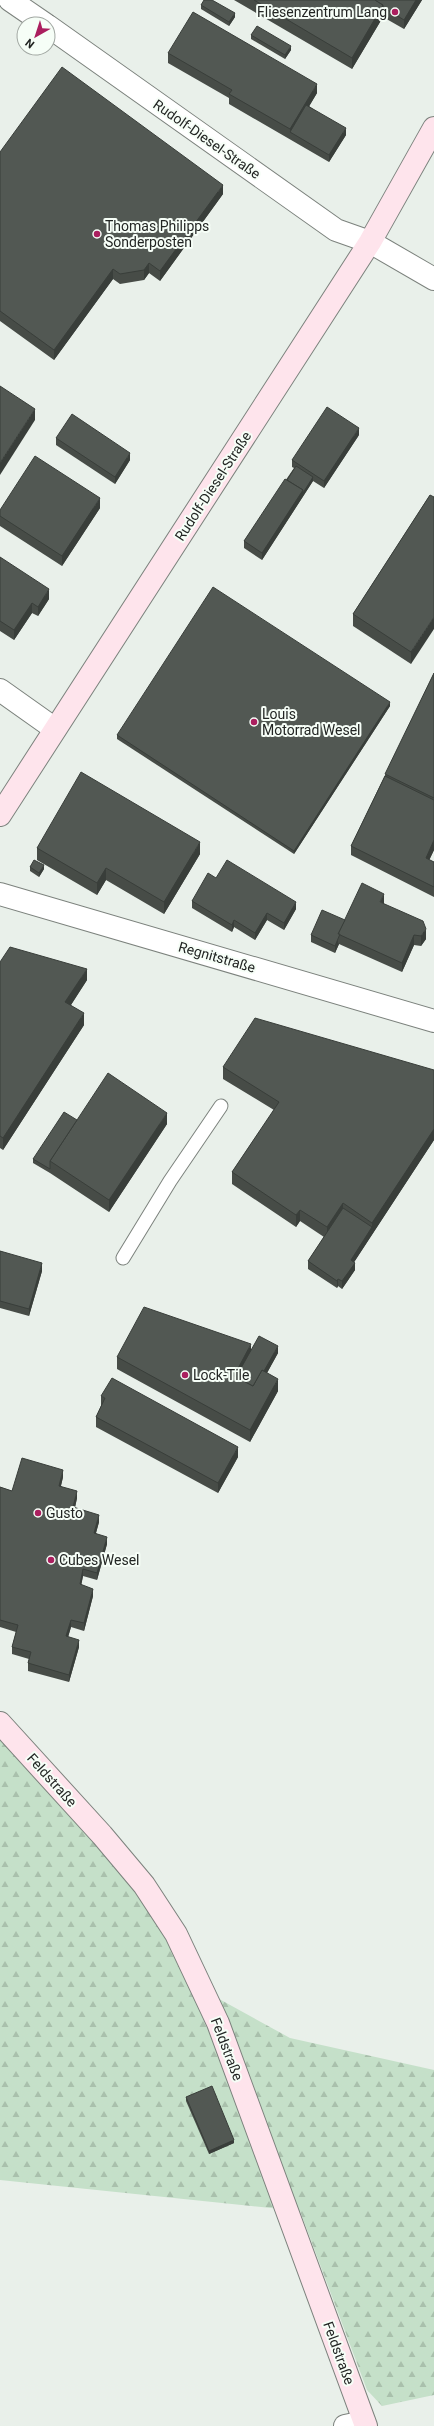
<svg xmlns="http://www.w3.org/2000/svg" width="434" height="2426" font-family="Roboto,sans-serif">
	<defs>
		<pattern id="forest-firs" width="22" height="20" patternUnits="userSpaceOnUse"><rect width="22" height="20" fill="#c5e0c9"/><path d="M5 1l3.5 6h-7zM16 11l3.5 6h-7z" fill="#a9c0ac"/></pattern>
	</defs>
	<rect width="100%" height="100%" fill="#e9f0ea"/>
	<!-- forest -->
	<path fill="url(#forest-firs)" d="M0,1736l143,155 48,88 30,21 69,38 144,32v325l-52,11 -15,-16 -67,-179 -300,-31z"/>
	<g fill="none" stroke-linecap="round" stroke-linejoin="round">
		<defs>
			<path id="lane" d="M123,1258l47,-77 51,-75"/>
			<g id="street">
				<path d="M10,0l35,24"/>
				<path d="M48,26l288,204 34,12 64,37"/>
				<path d="M0,690l55,39"/>
				<path d="M0,894l434,127"/>
				<path d="M345,2426l19,-4"/>
			</g>
			<g id="secondary">
				<path d="M0,815l370,-573 64,-114"/>
				<path d="M0,1723l102,112 42,50 32,49 42,89 148,403"/>
			</g>
		</defs>
		<!-- lane casing -->
		<use href="#lane" stroke="#7c827d" stroke-width="15"/>
		<!-- street casing -->
		<use href="#street" stroke="#7c827d" stroke-width="24"/>
		<!-- secondary casing -->
		<use href="#secondary" stroke="#7c827d" stroke-width="24"/>
		<!-- lane -->
		<use href="#lane" stroke="#fff" stroke-width="13"/>
		<!-- street -->
		<use href="#street" stroke="#fff" stroke-width="22"/>
		<!-- secondary -->
		<use href="#secondary" stroke="#fee4ec" stroke-width="22"/>
	</g>
	<!-- wall -->
	<g fill="#474c47">
		<path d="M234,0h188l-18,29 -21,-12 -31,52z"/>
		<path d="M201,5l34,12 -6,9 -28,-17z"/>
		<path d="M251,35l40,15 -6,9 -34,-20z"/>
		<path d="M168,53l149,40 -8,13 37,29 -17,27 -100,-58v-6l-61,-35z"/>
		<path d="M0,152l223,42 -63,87 -11,-8 -5,7 -24,4 -7,-5 -59,81 -54,-39z"/>
		<path d="M359,435l-35,53 -11,-7 -51,79 -18,-12v-7l50,-73 -2,-1v-7z"/>
		<path d="M56,438l74,22 -15,24 -59,-39z"/>
		<path d="M430,495l-19,169 -58,-38v-12z"/>
		<path d="M100,508l-38,58 -62,-40v-16z"/>
		<path d="M0,557l49,42 -11,17 -6,-3 -18,27 -14,-9z"/>
		<path d="M434,673v177l-5,10 5,2v35l-83,-42v-9z"/>
		<path d="M390,706l-96,148 -177,-115v-4z"/>
		<path d="M37,848l163,6 -36,60 -58,-34 -9,15 -60,-35z"/>
		<path d="M30,867l14,2 -5,8 -9,-6z"/>
		<path d="M216,878l80,31 -12,21 -17,-10 -12,20 -21,-13 -2,5 -40,-24v-7z"/>
		<path d="M384,904l42,35 -5,7 -7,-1 -12,27 -63,-28 -4,9 -24,-11v-7z"/>
		<path d="M0,962l87,18 -16,25 13,20 -81,125 -3,-2z"/>
		<path d="M223,1067l211,3v70l-80,122 1,8 -13,19 -4,-3 -1,2 -29,-19v-8l16,-24 -24,-16 -4,6 -64,-43v-12l42,-62 -51,-31z"/>
		<path d="M77,1120l90,4 -58,88 -59,-39 -17,-10v-4z"/>
		<path d="M0,1251l42,20 -13,45 -29,-8z"/>
		<path d="M251,1349l27,4 -11,20 11,18 -28,51 -133,-73v-12z"/>
		<path d="M101,1396l137,61 -20,36 -122,-66v-10l5,-11z"/>
		<path d="M63,1477l-2,9 16,12 -2,10 24,14 -3,11 11,11 -10,36 -14,-4 -2,9 12,11 -9,35 -13,-4 -3,10 11,10 -10,35 -41,-11v-8l1,-4 -17,-5v-7l4,-15 -16,-5v-140l12,4z"/>
		<path d="M186,2097l48,46 -25,11 -23,-53z"/>
	</g>
	<!-- shaded-wall -->
	<g fill="#393e3a">
		<path d="M416,0h6l-18,29v-9z"/>
		<path d="M383,5v12l-31,52v-11z"/>
		<path d="M235,13v4l-6,9v-4z"/>
		<path d="M291,46v4l-6,9v-4z"/>
		<path d="M317,84v9l-24,41 -3,-2v7v-10z"/>
		<path d="M346,128v7l-17,27v-7z"/>
		<path d="M223,185v9l-63,87v-10z"/>
		<path d="M149,263v10l-5,7v-10z"/>
		<path d="M113,269v10l-59,81v-10z"/>
		<path d="M35,409v11l-35,55v-12z"/>
		<path d="M359,428v7l-35,53v-7z"/>
		<path d="M130,453v7l-15,24v-7z"/>
		<path d="M313,477v4l-51,79v-7l41,-63z"/>
		<path d="M100,498v10l-38,58v-10z"/>
		<path d="M49,589v10l-11,17v-9z"/>
		<path d="M32,603v10l-18,27v-10z"/>
		<path d="M434,617v12l-23,35v-12z"/>
		<path d="M390,702v4l-96,148v-3z"/>
		<path d="M434,840v10l-8,17v-9z"/>
		<path d="M200,842v12l-36,60v-12z"/>
		<path d="M44,865v4l-5,8v-4z"/>
		<path d="M106,868v12l-9,15v-12z"/>
		<path d="M384,894v10l-4,-2z"/>
		<path d="M296,902v7l-12,21v-7z"/>
		<path d="M267,913v7l-12,20v-7z"/>
		<path d="M234,920v7l-2,5v-7z"/>
		<path d="M426,929v10l-5,7v-10z"/>
		<path d="M414,935v10l-12,27v-9z"/>
		<path d="M338,939v4l1,1 -4,9v-7z"/>
		<path d="M87,969v11l-22,34v-12z"/>
		<path d="M84,1013v12l-81,125v-12z"/>
		<path d="M167,1113v11l-58,88v-12z"/>
		<path d="M434,1129v11l-83,127v-7l21,-33v-4z"/>
		<path d="M343,1203v12l-16,24v-12z"/>
		<path d="M300,1210v11l-4,6v-12z"/>
		<path d="M42,1263v8l-13,45v-7z"/>
		<path d="M355,1263v7l-13,19v-8z"/>
		<path d="M338,1279v7l-1,2v-7z"/>
		<path d="M251,1344v12l-14,26 -3,-6z"/>
		<path d="M278,1346v7l-25,45v-7z"/>
		<path d="M278,1379v12l-28,51v-12z"/>
		<path d="M238,1447v10l-20,36v-10z"/>
		<path d="M63,1470v7l-4,16v-7z"/>
		<path d="M77,1491v7l-4,17v-8z"/>
		<path d="M99,1515v7l-5,18v-7z"/>
		<path d="M107,1537v7l-10,36v-7z"/>
		<path d="M83,1569v7l-3,16v-8z"/>
		<path d="M93,1589v7l-9,35v-8z"/>
		<path d="M71,1620v7l-5,17v-8z"/>
		<path d="M79,1640v7l-10,35v-7z"/>
		<path d="M234,2140v3l-25,11v-3z"/>
	</g>
	<!-- building -->
	<g fill="#525853" stroke="#393e3a">
		<path d="M204,0h8l23,13 -6,9 -28,-17z"/>
		<path d="M254,0h121l8,5 -31,53z"/>
		<path d="M375,0h41l-12,20 -21,-13v-2z"/>
		<path d="M193,12l124,72 -27,45 -61,-35 3,-4 -64,-37z"/>
		<path d="M257,26l34,20 -6,9 -34,-20z"/>
		<path d="M62,67l161,118 -63,86 -11,-8 -5,7 -24,4 -7,-5 -59,81 -54,-39v-159z"/>
		<path d="M306,105l40,23 -17,27 -39,-23z"/>
		<path d="M0,386l35,23 -35,54z"/>
		<path d="M327,407l32,21 -35,53 -32,-21z"/>
		<path d="M72,414l58,39 -15,24 -59,-39z"/>
		<path d="M35,456l65,42 -38,58 -62,-40v-6z"/>
		<path d="M296,466l17,11 -10,16v-3l-16,-10z"/>
		<path d="M285,479l18,11 -41,63 -18,-12z"/>
		<path d="M430,495l4,2v120l-23,35 -58,-38z"/>
		<path d="M0,557l49,32 -11,18 -6,-4 -18,27 -14,-9z"/>
		<path d="M213,587l177,115 -96,149 -177,-116z"/>
		<path d="M434,673v125l-49,-24z"/>
		<path d="M81,772l119,70 -36,60 -58,-34 -9,15 -60,-35z"/>
		<path d="M385,776l49,24v40l-8,18 8,4v25l-83,-41z"/>
		<path d="M34,860l10,5 -5,8 -9,-6z"/>
		<path d="M227,860l69,42 -12,21 -17,-10 -12,20 -21,-13 -2,5 -40,-24 16,-28 8,5z"/>
		<path d="M362,883l22,11 -4,8 43,19 3,8 -5,7 -7,-1 -12,28 -64,-29z"/>
		<path d="M322,910l23,10 -7,14h2l-5,12 -24,-11z"/>
		<path d="M10,947l77,22 -22,33 19,11 -81,125 -3,-2v-174z"/>
		<path d="M255,1018l179,52v59l-62,94 -29,-20 -16,24 -27,-17 -4,5 -64,-43 47,-70 -56,-35z"/>
		<path d="M108,1073l59,40 -58,87 -59,-39z"/>
		<path d="M64,1112l13,8 -27,41v8l-17,-10z"/>
		<path d="M343,1208l29,19 -21,33 4,3 -13,18 -4,-2 -1,2 -29,-20z"/>
		<path d="M0,1251l42,12 -13,46 -29,-8z"/>
		<path d="M144,1307l107,37 -17,32 19,10 9,-16 16,9 -28,51 -133,-73z"/>
		<path d="M259,1336l19,10 -14,25 -2,-1 -9,16 -17,-9z"/>
		<path d="M112,1378l126,69 -20,36 -122,-66 9,-19 -4,-2z"/>
		<path d="M22,1458l41,12 -4,16 18,5 -4,16 26,8 -5,18 13,4 -10,36 -14,-4 -3,15 13,5 -9,34 -13,-3 -5,16 13,4 -10,35 -41,-12 3,-11 -19,-5 6,-22 -18,-5v-133l12,4z"/>
		<path d="M212,2086l22,54 -25,11 -23,-54z"/>
	</g>
	<!-- markers -->
	<g fill="#ab1f5f" stroke="#f6fef7" stroke-width="1.5">
		<circle cx="395" cy="12" r="4"/>
		<circle cx="97" cy="234" r="4"/>
		<circle cx="254" cy="722" r="4"/>
		<circle cx="185" cy="1375" r="4"/>
		<circle cx="38" cy="1513" r="4"/>
		<circle cx="51" cy="1560" r="4"/>
	</g>
	<g text-anchor="middle" dominant-baseline="central" stroke-width="4" stroke-linejoin="round" paint-order="stroke">
		<!-- poi labels -->
		<g font-size="14" fill="#222523" stroke="#f6fef7" text-anchor="start">
			<text x="387" y="12" text-anchor="end">Fliesenzentrum Lang</text>
			<text x="105" y="226">Thomas Philipps<tspan x="105" dy="16">Sonderposten</tspan></text>
			<text x="262" y="714">Louis<tspan x="262" dy="16">Motorrad Wesel</tspan></text>
			<text x="193" y="1375">Lock-Tile</text>
			<text x="46" y="1513">Gusto</text>
			<text x="59" y="1560">Cubes Wesel</text>
		</g>
		<!-- street labels -->
		<g font-size="14" fill="#222523" stroke="#f6fef7">
			<text transform="translate(207 139) rotate(35)">Rudolf-Diesel-Straße</text>
			<text transform="translate(213 486) rotate(-57)">Rudolf-Diesel-Straße</text>
			<text transform="translate(217 957) rotate(16)">Regnitstraße</text>
			<text transform="translate(52 1780) rotate(48)">Feldstraße</text>
			<text transform="translate(227 2049) rotate(69)">Feldstraße</text>
			<text transform="translate(339 2353) rotate(70)">Feldstraße</text>
		</g>
	</g>
	<!-- north arrow -->
	<g transform="translate(36 36) rotate(219)"><circle r="19" fill="#f6fef7" stroke="#a1a7a2"/>
	<path d="M0-3L7 15L0 10L-7 15Z" fill="#ab1f5f"/>
	<text y="-6" font-size="11" font-weight="bold" text-anchor="middle" fill="#222523">N</text>
	</g>
</svg>
